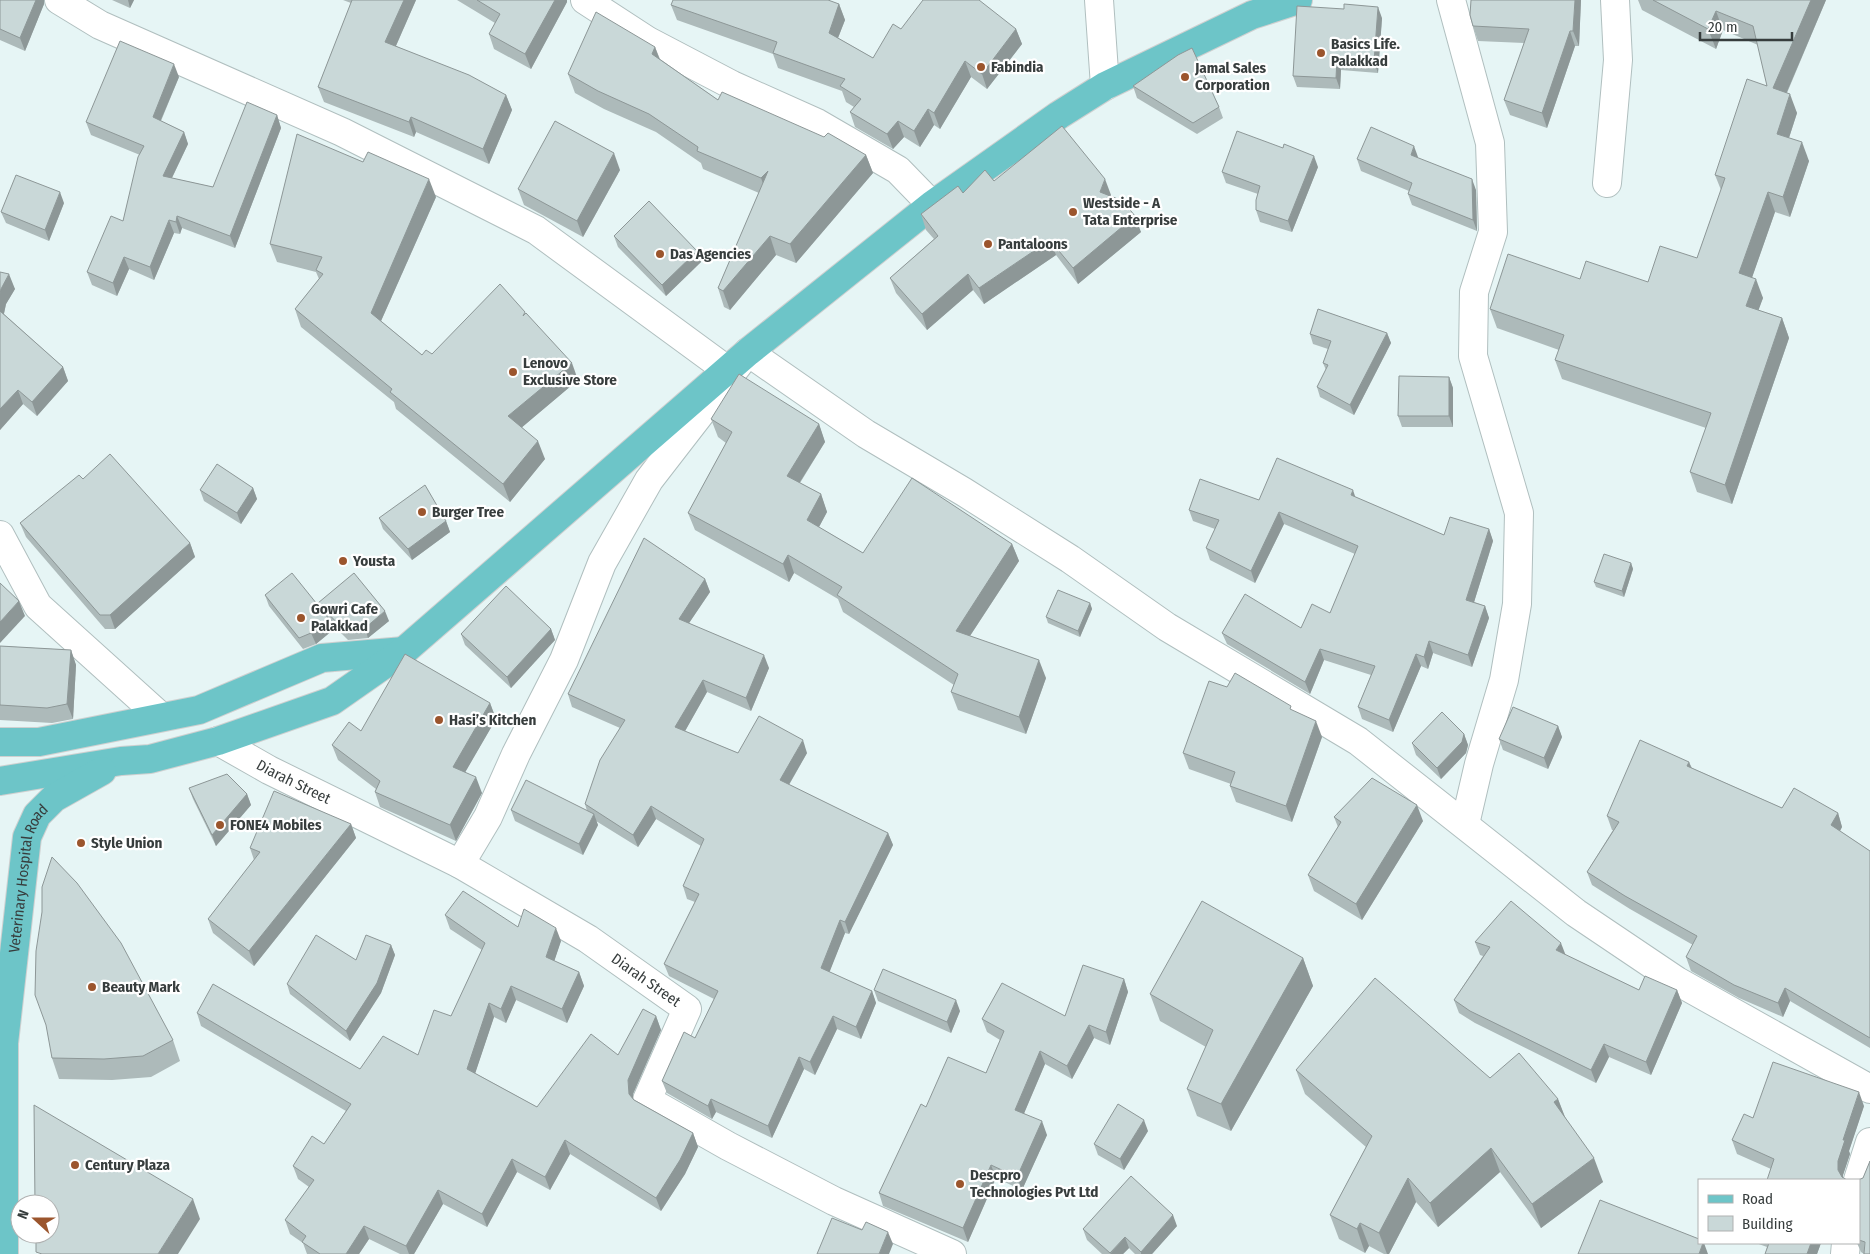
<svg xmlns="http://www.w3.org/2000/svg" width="1870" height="1254" font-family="'Fira Sans Condensed',sans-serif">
	<rect width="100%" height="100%" fill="#e6f5f5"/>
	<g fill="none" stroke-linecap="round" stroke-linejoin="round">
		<defs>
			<g id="minor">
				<path d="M59,0l41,25 242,107 194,98 191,140"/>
				<path d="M585,0l63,41 84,44 85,38 81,47 34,35"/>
				<path d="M1099,0l6,86"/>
				<path d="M1451,0l39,143 3,89 -19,60 -1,64 46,157 -2,91 -13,76 -25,84 -14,60"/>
				<path d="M1607,183l11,-123 -3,-60"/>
				<path d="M0,535l38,71 123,111"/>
				<path id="s1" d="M218,741l51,29 191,94 128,75 99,70 -40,91 81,46 106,55 118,53"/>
				<path d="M460,864l28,-47 28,-63 48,-94 38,-97 47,-83 99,-128 118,82 98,58 106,67 97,68 191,114 218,172 101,68 193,108"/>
				<path d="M1858,1180l12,-38"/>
				<path d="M1845,1254l1,-11"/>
			</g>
			<g id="major">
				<path d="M0,742h39l160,-32 123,-52 82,-7"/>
				<path d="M0,781l121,-20 29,-2 68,-18 114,-40 73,-51 343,-298 184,-147 127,-90 46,-29 147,-71 46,-15"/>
				<path id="s2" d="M4,1254v-211l23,-206 10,-22 17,-17 48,-27"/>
			</g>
		</defs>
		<!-- minor casing -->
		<use href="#minor" stroke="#b0bfbf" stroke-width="30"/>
		<!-- major casing -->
		<use href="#major" stroke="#cfd0d0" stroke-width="30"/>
		<!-- minor -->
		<use href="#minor" stroke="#fff" stroke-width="28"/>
		<!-- major -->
		<use href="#major" stroke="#6dc5c8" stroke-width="28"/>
	</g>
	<!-- wall -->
	<g fill="#adbaba">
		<path d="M0,0h44v4l-19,47 -25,-11z"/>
		<path d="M112,0h22l-4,8z"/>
		<path d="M343,0h73l-20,46 110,49 6,15 -23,54 -73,-32 -2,5 -90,-35 -6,-15 33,-84z"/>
		<path d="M457,0h110v2l-36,67 -37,-20 -5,-15 6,-11z"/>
		<path d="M1471,0h110l-2,46h-4l-28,82 -37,-13 -6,-15 20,-57 -46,-2 -5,-15z"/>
		<path d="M1638,0h188l-39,93 10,20 -8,25 20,23 -19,56 -15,-5 -23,65 11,21 -5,12 24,8 7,20 -57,166 -35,-12 -7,-20 16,-44 -144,-49 -7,-19 4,-10 -62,-22 -7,-19 90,-30 68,3 49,-24 24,-68 -6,-15 52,-89 -9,-41 -35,-15 -7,19 -74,-39z"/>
		<path d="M839,4l6,16 -7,18 35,20 28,-29h115l6,15 -35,45 -16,-12 -31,52 -6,-4 -14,22 -16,-10 -11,12 -38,-22 -5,-15 4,-5 -8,-5 -4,-11 -64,-23 -5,-14 -96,-34 -6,-15z"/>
		<path d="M1382,18l-4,55 -37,-3 -1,19 -43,-2 -4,-11z"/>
		<path d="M655,47l5,12 58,41 148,55 7,18 -77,90 -20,-8 -46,55 -6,-3 -6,-19 41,-95 -56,-24 -2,-6 -45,-31 -52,-23 -29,-16 -7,-19z"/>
		<path d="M179,77l-18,44 23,11 4,12 -16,34 41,9 64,-72 4,13 -46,120 -53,-20 -2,6 -6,-1 -20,47 -25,-11 -12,27 -25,-11 -5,-13 36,-51 17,-66 -49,-20 -5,-13z"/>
		<path d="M1133,86l86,21 4,11 -26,16 -60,-36z"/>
		<path d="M1418,157v1l58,32 1,41 -65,-26 -4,-11 1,-3 -48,-20 -4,-12z"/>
		<path d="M1318,167l-26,65 -32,-10 -4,-12 2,-16 -32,-11 -4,-11z"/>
		<path d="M620,170l-37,67 -59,-32 -6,-16z"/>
		<path d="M994,181l117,14 -1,1 31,36 -63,52 -22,-29 -72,49 -11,-14 -46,40 -31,-37 -6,-15 44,-39 -8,-9 -5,-16 42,-21z"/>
		<path d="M436,197l-55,124 41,34 10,-1 94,-41 52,67 -56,47 23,32 -35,43 -114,-93 -2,-7 -93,-75 -6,-18 24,-30 -3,-7 -39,-10 -7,-18z"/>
		<path d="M64,203l-15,38 -43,-18 -5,-11z"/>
		<path d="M614,236l83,15 4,11 -35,34 -48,-49z"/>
		<path d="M0,272l15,17 -9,15 -2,10 59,53 5,14 -31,35 -14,-12 -23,26z"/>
		<path d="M1387,333l4,10 -37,72 -34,-18 -3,-10 9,-17 -3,-7 5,-14 -15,-5 -3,-10z"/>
		<path d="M1449,377l4,11v39h-51l-4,-11z"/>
		<path d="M711,419l108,5 6,18 -25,41 21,11 6,18 -8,15 44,26 149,-9 7,17 -49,75 76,42 -20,56 -68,-24 -7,-18 3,-7 -111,-73 -5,-13 -44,-26 -5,9 -94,-52 -7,-17 38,-70 -8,-6z"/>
		<path d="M83,479l107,64 5,14 -80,72h-10l-79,-92 -6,-14z"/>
		<path d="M253,488l4,11 -16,25 -37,-23 -4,-11z"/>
		<path d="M1355,497l89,38 45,-6 4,12 -19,61 11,4 4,12 -17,49 -39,-14 -5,16 -7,-3 -28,66 -31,-13 -4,-12 13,-32 -47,-15 -14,34 -83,-50 -5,-11 79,-5 29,-15 25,-59 -71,-30 -29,59 -45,-23 -4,-12 9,-19 -22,-8 -4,-11 70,-10z"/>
		<path d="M379,518l67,3 4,11 -38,28 -29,-31z"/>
		<path d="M1631,563l2,6 -9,28 -28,-10 -2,-5z"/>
		<path d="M705,579l5,13 -21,31 80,45 -18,43 -44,-19 -22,39 53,22h69l-18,32 99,48 5,12 -44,89 -4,-1 -16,39 43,19 4,12 -15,36 -24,-10 -22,46 -11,-6 -32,69 -56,-26 -4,7 -45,-26 -5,-12 33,-43 19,-39 -45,-23 -5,-12 31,-62 -8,-3 -4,-13 18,-40 -45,-27 -18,28 -42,-26 2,4 -15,30 -68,-34 -4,-11 76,1 -2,-7 35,-76 -48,-21 -4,-13z"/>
		<path d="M265,595l54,13 -1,-5 71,18 -21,17 -20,2 -19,-19 4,9 -17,14 -13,5 -34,-43z"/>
		<path d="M1090,603l2,6 -12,28 -32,-14 -2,-6z"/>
		<path d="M551,629l4,11 -44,48 -46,-43 -4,-11z"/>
		<path d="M0,646l71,4 5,15 -3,54 -21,4 -52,-3z"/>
		<path d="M490,703l6,16 -31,53 17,21 -26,48 -76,-34 -5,-15 1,-3 -38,-29 -6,-15 29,-14z"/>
		<path d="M1292,710l30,27 -30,85 -56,-20 -6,-16 1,-2 -42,-15 -6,-16z"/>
		<path d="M1558,726l4,11 -14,32 -45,-19 -4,-11z"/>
		<path d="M1464,734l4,11 -2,8 -25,26 -25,-24 -4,-12z"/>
		<path d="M1689,762l3,6 90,40 56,5 4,14 -2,4 30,20v197l-80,-47 -7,16 -44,-19 -48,-27 -5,-14 7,-12 -63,-36 -38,-24 -5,-13 26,-42h-1l-5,-14z"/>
		<path d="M189,788l58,6 4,11 -35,41 -23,-47z"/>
		<path d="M1334,817l89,4 -61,99 -48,-29 -6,-16 30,-48z"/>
		<path d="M351,824l5,14 -102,128 -41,-33 -5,-14 46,-59 -4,-12z"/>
		<path d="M445,915l73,12 43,14 -7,20 25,11 5,14 -17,37 -51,-23 -10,23 -12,-6 -19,56 62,34 81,-52 38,-39 5,14 -28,64v5l60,34 5,14 -13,27 -24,37 -91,-57 -20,36 -33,-18 -30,55 -44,-23 -29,50h-14l-31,-15 -10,15h-52l-4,-11 -13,-9 -5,-14 24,-33 -11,-8 -5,-13 31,-22 22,-33 -145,-85 -4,-13 163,56 58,-14 33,-39 31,-66 -32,-21z"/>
		<path d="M1475,942l91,13 73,35h38l5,13 -31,72 -42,-18 -13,26 -121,-60 -16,-10 -5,-13 29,-44 -3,-1z"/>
		<path d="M391,945l4,10 -14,38 -31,48 -60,-47 -3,-10 69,-24z"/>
		<path d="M1303,958l10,28 -82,145 -34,-15 -10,-27 19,-42 -46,-26 -10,-27z"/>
		<path d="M1124,979l4,13 -18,53 -16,-7 -22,41 -27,-15 -21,49 23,22 -25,55 -26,-12 -28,64 -85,-36 -4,-13 47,-86 60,-34 14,-33 -13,-8 -5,-13 83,-3z"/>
		<path d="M874,990l86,21 -9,22 -73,-32z"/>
		<path d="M173,1040l7,21 -29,16 -39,3 -53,-1 -7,-21z"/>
		<path d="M1296,1070l194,8 68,21 7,19 38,64 -62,46 -41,-56 -62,55 -22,-25 -27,52h-5l-15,-8 -4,7 -26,-14 -9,-24 36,-68 -61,-53z"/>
		<path d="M1864,1106l-15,45 1,3 -7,21v3l-72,-9 -34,-15 -5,-14 21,-22z"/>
		<path d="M1148,1131l-24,39 -26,-15 -4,-11z"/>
		<path d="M1870,1161l-6,93 -3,-2 -4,-9h2v-63l4,-2z"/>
		<path d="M1177,1226l-25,28h-17l-6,-6 -6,6h-21l-15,-14 -4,-11z"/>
		<path d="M1756,1243h65l-4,11h-52l2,-7z"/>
	</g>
	<!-- shaded-wall -->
	<g fill="#8d9797">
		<path d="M36,0h8v4l-19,47 -5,-13z"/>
		<path d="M128,0h6l-4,8z"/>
		<path d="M404,0h12l-25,57 -6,-15z"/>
		<path d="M555,0h12v2l-36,67 -6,-15z"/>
		<path d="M1575,0h6l-2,46 -6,-15z"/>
		<path d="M1811,0h15l-46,108 -7,-20z"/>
		<path d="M839,4l6,16 -11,28 -5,-15z"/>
		<path d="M1378,7l4,11 -4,55 -4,-11z"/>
		<path d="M1716,11l7,19 -7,19 -8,-20z"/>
		<path d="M1016,29l6,15 -35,45 -5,-15z"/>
		<path d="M1570,31l5,15 -28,82 -5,-15z"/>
		<path d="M655,47l7,19 -10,-12z"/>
		<path d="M1337,59l4,11 -1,19 -4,-11z"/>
		<path d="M965,61l6,16 -31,52 -6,-16z"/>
		<path d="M174,64l5,13 -22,52 -4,-12z"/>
		<path d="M1790,94l7,19 -13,40 -7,-19z"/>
		<path d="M506,95l6,15 -23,54 -6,-15z"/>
		<path d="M928,109l6,16 -14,22 -6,-16z"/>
		<path d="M277,115l4,13 -46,120 -5,-12z"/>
		<path d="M411,117l5,15 -2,5 -5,-15z"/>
		<path d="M898,121l6,16 -11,12 -6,-15z"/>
		<path d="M184,132l4,12 -21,44 -4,-12z"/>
		<path d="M1802,142l7,19 -19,56 -7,-20z"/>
		<path d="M1414,146l4,11 -3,9 -4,-11z"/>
		<path d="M614,153l6,17 -37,67 -6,-16z"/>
		<path d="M866,155l7,18 -77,90 -6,-19z"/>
		<path d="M1314,156l4,11 -26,65 -4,-11z"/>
		<path d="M768,171v26l-7,-19z"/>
		<path d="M429,179l7,18 -59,133 -6,-17z"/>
		<path d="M1105,179l6,16 -5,13 -6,-16z"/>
		<path d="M1472,179l4,11 1,41 -4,-11z"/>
		<path d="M60,192l4,11 -15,38 -4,-11z"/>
		<path d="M1768,192l7,20 -28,80 -8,-19z"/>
		<path d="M177,216l5,12 -2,6 -4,-12z"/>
		<path d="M1135,216l6,16 -63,52 -5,-16z"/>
		<path d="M169,220l5,13 -20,47 -4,-13z"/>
		<path d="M770,236l6,19 -46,55 -7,-19z"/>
		<path d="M1050,240l6,15 -72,49 -5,-16z"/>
		<path d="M697,251l4,11 -35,34 -4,-11z"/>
		<path d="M124,257l5,12 -12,27 -4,-13z"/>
		<path d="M9,274l6,15 -9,15 -4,18 -2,-4v-24l1,-5z"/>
		<path d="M968,274l5,16 -46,40 -5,-16z"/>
		<path d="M1756,279l7,19 -10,27 -7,-19z"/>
		<path d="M1782,318l7,20 -57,166 -7,-19z"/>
		<path d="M1387,333l4,10 -37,72 -4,-10z"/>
		<path d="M572,363l6,17 -64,54 -6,-18z"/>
		<path d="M63,367l5,14 -31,35 -5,-14z"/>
		<path d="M1449,377l4,11v39l-4,-11z"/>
		<path d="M18,390l5,14 -23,26v-21z"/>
		<path d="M819,424l6,18 -32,51 -6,-17z"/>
		<path d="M538,441l7,18 -35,43 -7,-18z"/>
		<path d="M253,488l4,11 -16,25 -4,-11z"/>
		<path d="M1353,490l4,12 -6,-7z"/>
		<path d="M821,494l6,18 -14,26 -6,-18z"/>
		<path d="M1279,512l5,12 -29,59 -4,-12z"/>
		<path d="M446,521l4,11 -38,28 -4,-11z"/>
		<path d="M1489,529l4,12 -22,71 -5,-12z"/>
		<path d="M190,543l5,14 -80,72 -5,-14z"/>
		<path d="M1012,544l7,17 -57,87 -6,-17z"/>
		<path d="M788,555l6,18 -5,9 -6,-18z"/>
		<path d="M1631,563l2,6 -9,28 -2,-6z"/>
		<path d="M705,579l5,13 -27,40 -4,-13z"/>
		<path d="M19,601l6,15 -25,27v-21z"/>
		<path d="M1090,603l2,6 -12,28 -2,-6z"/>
		<path d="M1485,606l4,12 -17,49 -4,-12z"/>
		<path d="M385,611l4,10 -21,17 -3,-10z"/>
		<path d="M329,619l4,11 -17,14 -5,-11z"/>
		<path d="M551,629l4,11 -44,48 -4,-11z"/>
		<path d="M1429,641l4,12 -5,16 -4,-12z"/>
		<path d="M1320,649l4,11 -14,34 -5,-12z"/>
		<path d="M71,650l5,15 -3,54 -6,-15z"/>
		<path d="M1416,654l5,12 -28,66 -4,-12z"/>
		<path d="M764,655l5,13 -18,43 -5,-13z"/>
		<path d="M1039,660l7,18 -20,56 -7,-17z"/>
		<path d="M703,680l4,12 -27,48 -5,-13z"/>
		<path d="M490,703l6,16 -37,64 -6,-16z"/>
		<path d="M1316,721l6,16 -30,85 -6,-16z"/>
		<path d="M1558,726l4,11 -14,32 -4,-11z"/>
		<path d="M1464,734l4,11 -2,8 -25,26 -4,-11z"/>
		<path d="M803,740l4,13 -23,40 -4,-13z"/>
		<path d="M1689,762l5,13 -7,-9z"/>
		<path d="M476,777l6,16 -26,48 -6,-16z"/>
		<path d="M247,794l4,11 -35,41 -4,-11z"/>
		<path d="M1417,805l6,16 -61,99 -6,-16z"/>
		<path d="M651,806l5,13 -18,28 -5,-12z"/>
		<path d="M1838,813l4,14 -6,11 -5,-13z"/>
		<path d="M594,814l4,11 -15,30 -4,-11z"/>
		<path d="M351,824l5,14 -102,128 -5,-15z"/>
		<path d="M888,833l5,12 -44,89 -4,-12z"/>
		<path d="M840,920l5,13 -19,48 -5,-13z"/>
		<path d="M556,928l5,13 -10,30 -5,-14z"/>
		<path d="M1561,943l5,13 -10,-6z"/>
		<path d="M391,945l4,10 -14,38 -31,48 -4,-10z"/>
		<path d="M1303,958l10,28 -82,145 -10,-27z"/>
		<path d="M579,972l5,14 -17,37 -5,-14z"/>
		<path d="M1124,979l4,13 -18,53 -4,-13z"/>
		<path d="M511,986l5,14 -10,23 -5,-14z"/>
		<path d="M1785,988l5,13 -7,16 -5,-14z"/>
		<path d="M1677,990l5,13 -31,72 -5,-13z"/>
		<path d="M872,991l4,12 -15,36 -5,-12z"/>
		<path d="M956,1000l4,11 -9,22 -4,-11z"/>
		<path d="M489,1003l5,14 -22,66 -5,-14z"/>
		<path d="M656,1016l5,14 -28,64 1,14 -5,-14 -1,-14z"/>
		<path d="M833,1016l4,13 -22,46 -5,-13z"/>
		<path d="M1089,1025l5,13 -22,41 -5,-13z"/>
		<path d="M1604,1044l5,13 -13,26 -5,-13z"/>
		<path d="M1040,1051l5,13 -25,59 -5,-13z"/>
		<path d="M799,1057l5,12 -32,69 -4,-12z"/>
		<path d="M1859,1092l5,14 -15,45 1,3 -7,21v5l-5,-10v-9l5,-21z"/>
		<path d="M711,1099l5,13 -4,7 -4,-13z"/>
		<path d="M1558,1099l9,23 -13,-20z"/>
		<path d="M1144,1120l4,11 -24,39 -4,-11z"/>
		<path d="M1042,1121l5,14 -25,55 -5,-13z"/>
		<path d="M693,1133l5,14 -13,27 -24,37 -5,-13z"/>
		<path d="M565,1140l5,14 -20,36 -5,-13z"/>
		<path d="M1491,1148l9,24 -62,55 -8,-24z"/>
		<path d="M1594,1158l9,24 -62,46 -9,-24z"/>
		<path d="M512,1159l5,13 -30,55 -5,-13z"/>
		<path d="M991,1165l5,13 -28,64 -5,-14z"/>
		<path d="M1408,1178l8,24 -27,52h-2l-8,-21z"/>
		<path d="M438,1190l5,14 -29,50h-5l-3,-8z"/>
		<path d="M193,1199l7,20 -22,35h-20z"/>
		<path d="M1173,1215l4,11 -25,28h-11v-2z"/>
		<path d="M1360,1223l9,23 -4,7 -8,-24z"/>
		<path d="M364,1226l5,13 -10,15h-13z"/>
		<path d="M888,1232l5,12 -4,10h-10z"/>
		<path d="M1125,1237l4,11 -6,6h-13z"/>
		<path d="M1703,1243h1l4,11h-9z"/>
		<path d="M1811,1243h10l-4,11h-10z"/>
	</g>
	<!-- building -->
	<g fill="#c9d8d8" stroke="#8d9797">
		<path d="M0,0h36l-16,38 -20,-9z"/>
		<path d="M352,0h52l-19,42 84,33 37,20 -23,54 -72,-32 -2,5 -91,-35z"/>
		<path d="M477,0h78l-30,54 -36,-20 11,-20z"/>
		<path d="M673,0h155l11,4 -10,29 44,25 20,-34 8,5 22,-29h56l37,29 -34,45 -17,-13 -31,52 -6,-4 -14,22 -16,-10 -11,13 -37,-22 11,-13 -21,-13 5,-7 -72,-26 4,-11 -106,-37z"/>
		<path d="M1471,0h104l-2,31h-3l-28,82 -38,-13 25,-71 -56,-3 -3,-11z"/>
		<path d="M1653,0h158l-38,88 17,6 -13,40 25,8 -19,55 -15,-5 -29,81 17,6 -10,27 36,12 -57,167 -35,-13 21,-59 -156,-53 9,-25 -74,-26 18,-55 72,25 6,-18 62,21 12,-36 37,12 28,-80 -10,-3 32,-96 20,7 -14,-60 -37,-15 -8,18z"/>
		<path d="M1344,4l34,3 -4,55 -37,-3 -1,19 -43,-2 4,-70 47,3z"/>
		<path d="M596,12l59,35 -3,7 66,46 4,-8 102,45 4,-4 38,22 -76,89 -20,-8 -47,55 -5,-3 50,-117 -7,7 -64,-27 1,-4 -49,-33 -51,-23 -30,-17z"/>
		<path d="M120,41l54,23 -21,53 31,15 -21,44 50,11 34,-85 30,13 -47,121 -53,-20 -1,6 -7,-2 -19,47 -26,-10 -11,26 -26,-11 24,-56 12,5 15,-64 6,-11 -58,-24z"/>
		<path d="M1192,48l27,59 -26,16 -60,-37 45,-31z"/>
		<path d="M555,121l59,32 -37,68 -59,-32z"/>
		<path d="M1062,126l43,53 -5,13 23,9 12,15 -62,52 -23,-28 -71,48 -11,-14 -46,40 -32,-36 48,-42 -17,-22 37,-28 5,7 22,-23 9,11z"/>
		<path d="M1371,127l43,19 -3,9 61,24 1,41 -65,-26 4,-11 -55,-24z"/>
		<path d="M1237,131l46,17 1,-4 30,12 -26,65 -32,-11v-10l4,-14 -38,-14z"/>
		<path d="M297,134l66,28 5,-10 61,27 -58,134 51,42 4,-5 6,4 68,-70 25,28 -2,4 3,-3 46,50 -64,53 30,25 -35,43 -113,-92 2,-3 -97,-80 28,-35 -7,-4 6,-13 -52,-13z"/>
		<path d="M16,175l44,17 -15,38 -44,-18z"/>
		<path d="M649,201l48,50 -35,34 -48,-49z"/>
		<path d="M0,272l9,2 -8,15 -1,5z"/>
		<path d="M1318,309l69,24 -37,72 -33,-18 11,-22 -5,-2 8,-22 -21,-7z"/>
		<path d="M0,311l63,56 -31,35 -14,-12 -18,19z"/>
		<path d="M739,374l80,50 -32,52 34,18 -14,26 56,33 49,-75 100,66 -56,87 83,29 -20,57 -68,-25 7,-18 -121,-79 5,-8 -54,-32 -5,9 -95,-51 44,-81 -21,-13z"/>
		<path d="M1399,376l50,1v39h-51z"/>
		<path d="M110,454l80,89 -80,72h-10l-80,-92 59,-48 4,4z"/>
		<path d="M1277,458l76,32 -2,5 93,40 6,-18 39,12 -23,71 19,6 -17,49 -39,-14 -5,16 -8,-3 -27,66 -31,-13 17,-41 -55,-17 -15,33 -83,-49 23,-39 56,34 11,-24 18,9 28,-67 -79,-34 -28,59 -45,-23 13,-28 -30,-10 11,-31 59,21z"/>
		<path d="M217,464l36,24 -16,25 -37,-23z"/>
		<path d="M425,485l21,36 -38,28 -29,-31z"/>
		<path d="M644,538l61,41 -26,40 85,36 -18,43 -43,-18 -28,47 63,26 21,-37 44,24 -23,40 108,53 -43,89 -5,-2 -19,48 51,23 -16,36 -23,-11 -23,46 -11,-5 -31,69 -57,-27 -3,7 -46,-25 22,-49 11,6 23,-47 -54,-27 35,-70 -16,-8 21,-47 -53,-33 -18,29 -48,-31 15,-44 25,-40 -57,-26z"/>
		<path d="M1604,554l27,9 -9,28 -28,-9z"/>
		<path d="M292,573l37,46 -18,14 -12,5 -34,-43z"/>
		<path d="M354,573l31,38 -20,17 -21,2 -26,-27z"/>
		<path d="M0,583l19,18 -19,21z"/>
		<path d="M506,586l45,43 -44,48 -46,-43z"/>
		<path d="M1058,590l32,13 -12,28 -32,-14z"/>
		<path d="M0,646l71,4 -4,54 -20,4 -47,-3z"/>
		<path d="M405,654l85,49 -37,64 23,10 -26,48 -75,-33 5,-11 -48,-36 17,-23 12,9z"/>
		<path d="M1235,673l56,33 -1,3 26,12 -30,85 -56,-20 5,-14 -52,-19 26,-72 18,6z"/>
		<path d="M1513,707l45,19 -14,32 -45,-19z"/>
		<path d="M1442,712l22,22 -2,8 -25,26 -25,-25z"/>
		<path d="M1640,740l49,22 -2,4 95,42 12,-20 44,25 -7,12 39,26v187l-85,-50 -7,15 -44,-18 -48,-28 11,-21 -72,-40 -38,-24 32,-50 -12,-6z"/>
		<path d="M227,774l20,20 -35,41 -23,-47z"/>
		<path d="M1372,778l45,27 -61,99 -48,-29 33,-53 -7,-5z"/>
		<path d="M526,780l68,34 -15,30 -68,-34z"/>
		<path d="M274,791l77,33 -102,127 -41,-32 52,-67 -10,-4z"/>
		<path d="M52,857l25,26 44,60 52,97 -30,16 -39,3 -52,-1 -6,-33 -11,-30 1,-44 6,-39v-25z"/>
		<path d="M463,891l55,36 6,-18 32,19 -10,29 33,15 -17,37 -51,-23 -10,23 -12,-6 -22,66 70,38 54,-73 27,21 25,-46 13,7 -28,64 1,14 5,6 59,33 -13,27 -24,38 -91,-58 -20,37 -33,-18 -30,55 -44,-24 -32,56 -42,-20 -18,28h-26l-18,-12 4,-6 -21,-16 29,-40 -21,-14 19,-30 12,8 27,-40 -154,-91 16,-29 147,85 23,-33 35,19 16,-45 17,6 34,-73 -40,-28z"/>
		<path d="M1202,901l101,57 -82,146 -34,-15 26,-59 -63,-36z"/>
		<path d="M1511,901l50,42 -5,7 83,40 6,-14 32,14 -31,72 -42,-18 -13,26 -121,-59 -16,-11 36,-53 -15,-5z"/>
		<path d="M316,935l40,25 10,-25 25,10 -14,38 -31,48 -59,-47z"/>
		<path d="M1083,965l41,14 -18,53 -17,-7 -22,41 -27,-15 -25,59 27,11 -25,56 -26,-12 -28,63 -84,-35 42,-89 5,3 22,-50 38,16 18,-42 -22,-12 20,-36 63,33z"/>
		<path d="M883,969l73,31 -9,22 -73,-32z"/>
		<path d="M1375,978l115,100 29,-25 39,46 -4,3 40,56 -62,46 -41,-56 -61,55 -22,-25 -29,55 -19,-10 -3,6 -27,-14 42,-79 -76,-66z"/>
		<path d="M1773,1062l86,30 -16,48h2l-7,21v9l4,7 5,3h-80l7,-21 -42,-19 12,-26 9,4z"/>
		<path d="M1118,1104l26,16 -24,39 -26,-15z"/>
		<path d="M34,1105l159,94 -35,55h-116l-6,-2v-18h14v-30h-15z"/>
		<path d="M1870,1161v93h-6l1,-12 -6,-2 -1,-60 5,-2z"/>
		<path d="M1131,1176l42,39 -32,37 -16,-15 -15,16 -27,-24z"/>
		<path d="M1600,1200l99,39v4h4l-4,11h-121z"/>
		<path d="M832,1218l30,12 4,-8 22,10 -9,22h-62z"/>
		<path d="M1769,1243h42l-4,11h-42z"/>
	</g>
	<!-- markers -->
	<g fill="#9b552d" stroke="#fff" stroke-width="2">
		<circle cx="1321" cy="53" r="5"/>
		<circle cx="981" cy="67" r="5"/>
		<circle cx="1185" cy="77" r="5"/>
		<circle cx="1073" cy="212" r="5"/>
		<circle cx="988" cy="244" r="5"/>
		<circle cx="660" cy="254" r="5"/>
		<circle cx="513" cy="372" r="5"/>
		<circle cx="422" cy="512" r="5"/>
		<circle cx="343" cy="561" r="5"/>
		<circle cx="301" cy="618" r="5"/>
		<circle cx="439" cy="720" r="5"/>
		<circle cx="220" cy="825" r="5"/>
		<circle cx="81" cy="843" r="5"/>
		<circle cx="92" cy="987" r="5"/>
		<circle cx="75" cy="1165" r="5"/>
		<circle cx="960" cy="1184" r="5"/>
	</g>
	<g text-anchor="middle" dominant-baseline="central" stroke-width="4.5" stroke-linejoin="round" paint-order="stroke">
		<!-- poi labels -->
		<g font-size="15" font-weight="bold" fill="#373d3d" stroke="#fff" text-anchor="start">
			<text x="1331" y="44">Basics Life.<tspan x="1331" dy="17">Palakkad</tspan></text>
			<text x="991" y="67">Fabindia</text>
			<text x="1195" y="68">Jamal Sales<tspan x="1195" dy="17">Corporation</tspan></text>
			<text x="1083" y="203">Westside - A<tspan x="1083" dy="17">Tata Enterprise</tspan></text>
			<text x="998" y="244">Pantaloons</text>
			<text x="670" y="254">Das Agencies</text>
			<text x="523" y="363">Lenovo<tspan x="523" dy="17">Exclusive Store</tspan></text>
			<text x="432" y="512">Burger Tree</text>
			<text x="353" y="561">Yousta</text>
			<text x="311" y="609">Gowri Cafe<tspan x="311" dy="17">Palakkad</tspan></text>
			<text x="449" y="720">Hasi’s Kitchen</text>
			<text x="230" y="825">FONE4 Mobiles</text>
			<text x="91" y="843">Style Union</text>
			<text x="102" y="987">Beauty Mark</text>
			<text x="85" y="1165">Century Plaza</text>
			<text x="970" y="1175">Descpro<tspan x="970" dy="17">Technologies Pvt Ltd</tspan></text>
		</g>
		<!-- street labels -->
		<g font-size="15" fill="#373d3d" stroke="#fff">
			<text stroke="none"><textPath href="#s1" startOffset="86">Diarah Street</textPath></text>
			<text stroke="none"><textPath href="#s2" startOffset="378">Veterinary Hospital Road</textPath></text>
			<text stroke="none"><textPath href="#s1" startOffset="491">Diarah Street</textPath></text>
		</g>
	</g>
	<!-- legend -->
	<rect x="1698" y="1179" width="162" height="65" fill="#ffffff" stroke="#afb1b1"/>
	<rect x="1708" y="1195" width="25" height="8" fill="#6dc5c8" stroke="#afb1b1"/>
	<text x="1742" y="1204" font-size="15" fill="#373d3d">Road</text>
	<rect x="1708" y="1216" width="25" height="15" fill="#c9d8d8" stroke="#afb1b1"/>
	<text x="1742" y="1229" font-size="15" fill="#373d3d">Building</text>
	<!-- north arrow -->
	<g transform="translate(35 1219) rotate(291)"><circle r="24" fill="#ffffff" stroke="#afb1b1"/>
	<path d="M0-4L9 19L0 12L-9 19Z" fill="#9b552d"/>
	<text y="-8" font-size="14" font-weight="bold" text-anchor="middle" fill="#373d3d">N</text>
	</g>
	<!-- scale -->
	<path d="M1700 32v8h92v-8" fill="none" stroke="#373d3d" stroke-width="2.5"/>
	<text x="1708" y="32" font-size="15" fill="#373d3d" stroke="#ffffff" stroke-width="4" paint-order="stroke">20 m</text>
</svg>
